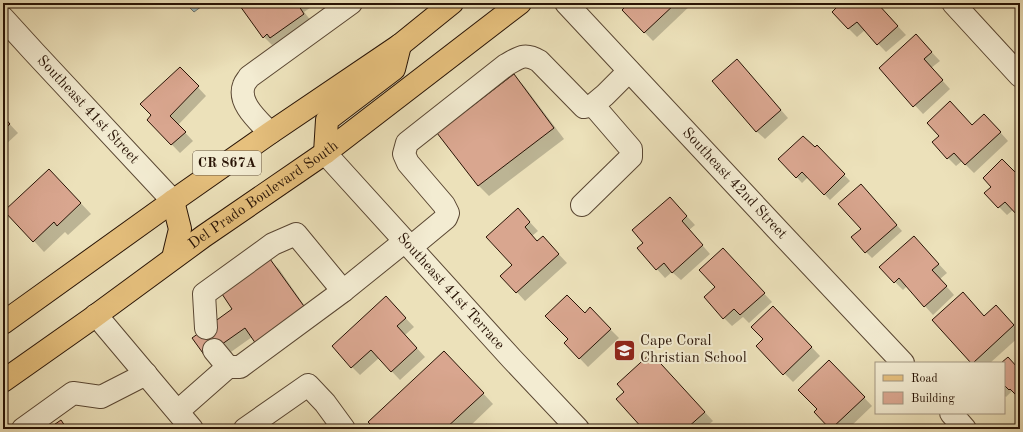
<svg xmlns="http://www.w3.org/2000/svg" width="1023" height="432" font-family="'Old Standard TT',serif">
	<rect width="100%" height="100%" fill="#ece1ba"/>
	<filter id="stains"><feTurbulence type="fractalNoise" baseFrequency=".005" numOctaves="4"/><feColorMatrix values="0 0 0 0 .2 0 0 0 0 .09 0 0 0 0 .02 0 0 0 .5 -.17"/></filter>
	<radialGradient id="worn" r=".72"><stop offset=".6" stop-color="#630" stop-opacity="0"/><stop offset="1" stop-color="#630" stop-opacity=".3"/></radialGradient>
	<!-- water -->
	<path fill="#9fbabb" stroke="#6f7772" d="M185,3h21l-12,9z"/>
	<!-- shadow -->
	<g fill="#0003">
		<path d="M246,3h71l-13,9 8,10 -33,24 -3,-3 -4,2 -8,-8z"/>
		<path d="M318,3h21l-12,9z"/>
		<path d="M631,3h62l-40,38 -30,-31z"/>
		<path d="M839,3h37l30,32 -20,17 -21,-22 -8,7 -8,-8 -15,-17 7,-7z"/>
		<path d="M924,44l16,17 -9,7 19,21 -27,25 -43,-46z"/>
		<path d="M180,68l26,28 -28,29 15,16 -13,12 -32,-33z"/>
		<path d="M745,69l43,49 -23,21 -9,-8z"/>
		<path d="M514,76l10,10 40,53 -75,57 -11,-11z"/>
		<path d="M3,101l5,5 -5,5z"/>
		<path d="M3,117l15,16 -15,14z"/>
		<path d="M993,124l15,17 -34,32 -12,-12 -6,5 -8,-8 25,-32z"/>
		<path d="M817,147l33,34 -20,19 -22,-23 -6,6 -22,-24 35,-10z"/>
		<path d="M1020,178v38l-6,-7 -7,6 -22,-22z"/>
		<path d="M60,181l31,33 -23,21 -3,-3 -21,20 -10,-11z"/>
		<path d="M866,191l36,40 -30,27 -6,-6 -4,-23z"/>
		<path d="M670,198l25,27 -6,5 21,24 -29,26 -9,-8 -7,6 -27,-30 6,-5z"/>
		<path d="M526,218l12,13 -6,5 6,6 13,4 16,17 -42,38 -23,-25 11,-11z"/>
		<path d="M922,246l25,27 -7,6 14,16 -21,20 -26,-29 -4,4 -8,-8z"/>
		<path d="M731,258l41,44 -23,21 -6,-6 -11,9 -8,-8 -8,-31z"/>
		<path d="M270,261l9,8 34,49 -61,19 -38,27 20,-55z"/>
		<path d="M394,306l20,21 -9,8 20,22 -25,23 -21,-22 -19,17 -8,-8z"/>
		<path d="M590,309l29,29 -31,29 -23,-24 20,-29z"/>
		<path d="M1004,315l16,17v4l-30,27h-18l13,-46z"/>
		<path d="M782,316l38,40 -27,26 -36,-36z"/>
		<path d="M651,354l62,67 -9,8h-60l-18,-37z"/>
		<path d="M1008,358l10,11 2,-1v30l-3,-4 -2,1 -3,-4 -6,6 -2,-2v-32h-1z"/>
		<path d="M454,362l39,42 -26,25h-91z"/>
		<path d="M838,370l34,36 -24,23h-17l-16,-17 3,-3z"/>
	</g>
	<!-- building -->
	<g fill="#d9a68f" stroke="#281305">
		<path d="M245,3h52l7,11 -34,24 -3,-4 -4,4 -23,-32z"/>
		<path d="M629,3h47l-32,30 -22,-23z"/>
		<path d="M837,3h40l21,23 -21,19 -20,-23 -9,7 -16,-17 7,-7z"/>
		<path d="M916,34l16,18 -8,7 19,21 -30,27 -34,-39z"/>
		<path d="M737,59l44,51 -25,22 -44,-51z"/>
		<path d="M180,67l19,19 -29,30 16,16 -15,13 -24,-25 4,-5 -11,-11z"/>
		<path d="M514,74l40,54 -76,58 -41,-53z"/>
		<path d="M950,101l22,24 12,-11 17,18 -36,33 -11,-12 -7,6 -15,-17 7,-6 -12,-13z"/>
		<path d="M3,116l7,8 -7,6z"/>
		<path d="M803,136l12,11 2,-2 28,29 -21,21 -22,-23 -6,6 -18,-19z"/>
		<path d="M1002,159l18,18v37l-2,2 -13,-14 -7,6 -14,-15 7,-6 -8,-9z"/>
		<path d="M49,169l32,34 -24,23 -3,-4 -21,20 -29,-31z"/>
		<path d="M861,184l36,41 -32,28 -14,-16 10,-8 -23,-25z"/>
		<path d="M670,197l17,19 -5,5 21,24 -31,28 -8,-10 -8,7 -19,-22 6,-5 -11,-13z"/>
		<path d="M518,208l12,14 -5,5 12,14 6,-5 16,18 -43,39 -16,-17 12,-11 -26,-28z"/>
		<path d="M914,236l25,28 -7,6 15,16 -23,21 -25,-29 -5,5 -15,-16z"/>
		<path d="M723,248l42,45 -25,22 -6,-6 -11,10 -19,-22 11,-10 -16,-17z"/>
		<path d="M270,259l36,50 -50,35 -11,-16 -40,28 -13,-18 40,-29 -10,-15z"/>
		<path d="M963,292l21,24 12,-11 18,20 -41,38h-2l-39,-43z"/>
		<path d="M567,295l18,18 5,-6 21,22 -32,30 -15,-16 4,-4 -23,-23z"/>
		<path d="M386,296l20,22 -9,8 20,22 -26,24 -20,-22 -20,18 -19,-22z"/>
		<path d="M773,306l39,41 -29,28 -27,-29 7,-7 -12,-12z"/>
		<path d="M444,351l40,42 -39,36h-70l-7,-7z"/>
		<path d="M651,353l54,59 -19,17h-43l-27,-30 8,-7 -7,-8z"/>
		<path d="M1008,357l10,11 2,-2v33l-10,-10 -1,1 -4,-4 -1,1v-24h-3z"/>
		<path d="M829,360l36,37 -34,32h-1l-16,-17 3,-3 -19,-19z"/>
		<path d="M61,420l6,9h-19z"/>
		<path d="M487,424l5,5h-11z"/>
	</g>
	<g fill="none" stroke-linecap="round" stroke-linejoin="round">
		<defs>
			<g id="minor">
				<path id="s1" d="M566,3l209,224 128,136"/>
				<path d="M953,3l67,73"/>
				<path id="s2" d="M3,18l31,34 139,149"/>
				<path d="M270,133c-11,-12 -33,-30 -26,-48 1,-3 4,-6 5,-8l102,-74"/>
				<path id="s3" d="M325,153l187,206 66,70"/>
				<path d="M582,205l49,-48v-8l-38,-44"/>
				<path d="M411,247l35,-29 2,-5 -4,-8 -36,-42 -4,-9 3,-11 99,-78c13,-7 18,-13 33,-4l45,46 9,-2 12,-10 24,-24"/>
				<path d="M96,315l96,114"/>
				<path d="M206,328l-2,-34 69,-50 23,-10 47,57 62,-50"/>
				<path d="M214,350l14,17h12l103,-76"/>
				<path d="M178,411l50,-44"/>
				<path d="M951,413l14,16"/>
				<path d="M23,429l50,-36 28,4 45,-23"/>
				<path d="M245,429l63,-44 17,18 19,26"/>
			</g>
			<g id="major">
				<path d="M325,153l2,-33 67,-51 6,-24"/>
				<path d="M173,201l7,28 -7,29"/>
				<path d="M3,323l170,-122 97,-68 130,-88 52,-42"/>
				<path id="s4" d="M3,381l88,-62 113,-83 121,-83 195,-150"/>
			</g>
		</defs>
		<!-- minor casing -->
		<use href="#minor" stroke="#594632" stroke-width="24"/>
		<!-- major casing -->
		<use href="#major" stroke="#281305" stroke-width="24"/>
		<!-- minor -->
		<use href="#minor" stroke="#f3ecd2" stroke-width="22"/>
		<!-- major -->
		<use href="#major" stroke="#e6c07d" stroke-width="22"/>
	</g>
	<!-- icons -->
	<defs>
		<symbol id="school-square" viewBox="-11 -11 22 22"><rect x="-9" y="-9" width="18" height="18" rx="4" fill="#8f2418" stroke="#f3ecd2"/><path d="M0-5L7-2L0 1L-7-2ZM-4 1L0 2.5L4 1V4Q0 6-4 4Z" fill="#fff"/></symbol>
	</defs>
	<g fill-rule="evenodd">
		<use href="#school-square" x="612" y="338" width="25" height="25"/>
	</g>
	<g text-anchor="middle" dominant-baseline="central" stroke-width="4" stroke-linejoin="round" paint-order="stroke">
		<!-- shield labels -->
		<rect fill="#f3ecd2" stroke="#655442" stroke-width="1" x="193" y="151" width="68" height="24" rx="3"/>
		<g font-size="14" font-weight="bold" fill="#281305">
			<text x="227" y="163">CR 867A</text>
		</g>
		<!-- street labels -->
		<g font-size="15" fill="#281305" stroke="#f3ecd2">
			<text stroke="none"><textPath href="#s2" startOffset="125">Southeast 41st Street</textPath></text>
			<text stroke="none"><textPath href="#s1" startOffset="247">Southeast 42nd Street</textPath></text>
			<text stroke="none"><textPath href="#s4" startOffset="320">Del Prado Boulevard South</textPath></text>
			<text stroke="none"><textPath href="#s3" startOffset="187">Southeast 41st Terrace</textPath></text>
		</g>
		<!-- poi labels -->
		<g font-size="15" fill="#281305" stroke="#f3ecd2" text-anchor="start">
			<text x="640" y="341">Cape Coral<tspan x="640" dy="17">Christian School</tspan></text>
		</g>
	</g>
	<!-- margin -->
	<rect width="1023" height="432" fill="none" stroke="#ece1ba" stroke-width="16"/>
	<rect x="4" y="4" width="1015" height="424" fill="none" stroke="#281305" stroke-width="2"/>
	<rect x="8" y="8" width="1007" height="416" fill="none" stroke="#281305"/>
	<!-- legend -->
	<rect x="875" y="362" width="130" height="52" fill="#f3ecd2" stroke="#a29580"/>
	<rect x="883" y="375" width="20" height="6" fill="#e6c07d" stroke="#a29580"/>
	<text x="911" y="382" font-size="12" fill="#281305">Road</text>
	<rect x="883" y="392" width="20" height="12" fill="#d9a68f" stroke="#a29580"/>
	<text x="911" y="402" font-size="12" fill="#281305">Building</text>
	<rect width="100%" height="100%" filter="url(#stains)"/>
	<rect width="100%" height="100%" fill="url(#worn)"/>
</svg>
